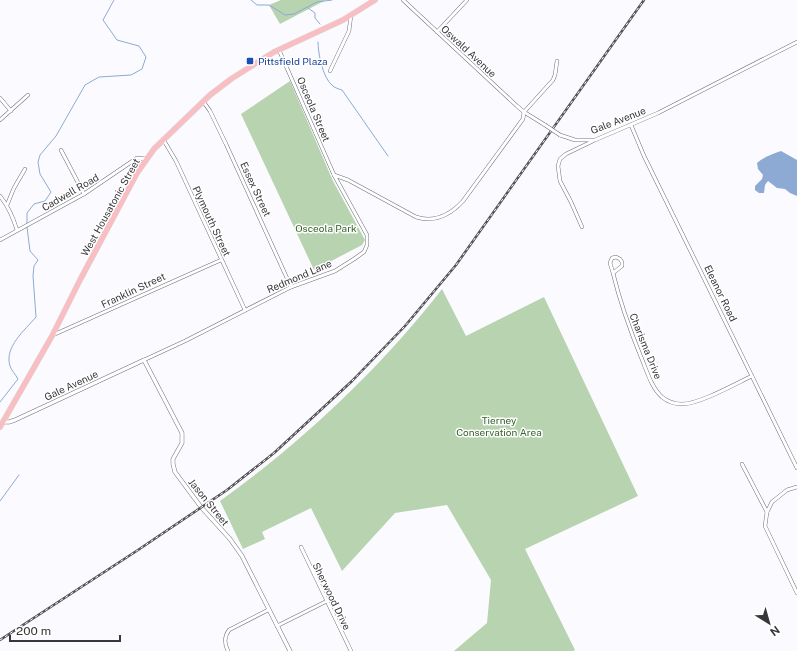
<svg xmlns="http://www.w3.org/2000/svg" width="797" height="651" font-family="'Public Sans',sans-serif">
	<rect width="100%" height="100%" fill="#fbfbff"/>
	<!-- green -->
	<g fill="#b7d3af">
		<path d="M281,0h45l-46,24 -11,-19z"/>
		<path d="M290,81l43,100 32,59 -3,5 -48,25 -73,-156z"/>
		<path d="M442,289l24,47 78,-39 94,199 -113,53 50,101 -2,1h-119l33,-28 4,-43 -44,-75 -52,8 -53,58 -31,-63 -49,24 3,7 -22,10 -23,-48c81,-58 161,-133 222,-212z"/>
	</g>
	<!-- water -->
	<path fill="#8caad4" d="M781,151l16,9v36l-7,-3 -5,-4 -8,-1 -9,-7 -3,4 -1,8h-5l-4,-3v-4l7,-7 1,-4 -5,-6 -1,-6c7,-6 15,-9 24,-12z"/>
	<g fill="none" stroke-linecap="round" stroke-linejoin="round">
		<!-- stream -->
		<g stroke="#8caad4" stroke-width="1">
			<path d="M251,0l6,5h12l16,10 9,-1 23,-12 15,-2"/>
			<path d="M308,8l7,5v5l5,6"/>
			<path d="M318,42c0,12 5,37 15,44 2,2 6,3 9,4l46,66"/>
			<path d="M27,224v-11l7,-9 11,-3 6,-9 -11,-18 -2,-12 2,-7 16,-19 29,-51 14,-8 32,-2 11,-6 4,-12 -7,-11 -22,-6 -14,-20 11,-20"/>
			<path d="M0,402l18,-23c-2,-4 -7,-9 -8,-13 -6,-19 15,-36 26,-49l-3,-41 1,-10 4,-6 -8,-9 -3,-24"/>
			<path d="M0,501l19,-26"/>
		</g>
		<defs>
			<g id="minor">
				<path d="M403,0l114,106 7,6 21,13"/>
				<path d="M437,32l30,-32"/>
				<path d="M279,50l55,125"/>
				<path d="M330,71l19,-40 2,-16"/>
				<path d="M0,98l11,13"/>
				<path d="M203,101l7,10 16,33 65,143"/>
				<path d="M524,112l29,-32 2,-5 2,-14"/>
				<path d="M0,120l28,-25"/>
				<path d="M631,125l13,31 153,312"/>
				<path d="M560,135l15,5h20l63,-27 139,-71"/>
				<path d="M163,139l13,22 69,149"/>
				<path d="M61,150l23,44"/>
				<path d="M0,196c9,11 13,21 17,34"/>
				<path d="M7,205l7,-17 11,-19"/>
				<path d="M582,227l-11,-25 -11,-21 -2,-15 2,-7 6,-5 27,-13"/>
				<path d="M0,240l84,-46 53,-36 10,1"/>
				<path d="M613,273l-3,-10 2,-5 4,-1 4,2 2,3v4l-9,7c7,29 17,57 28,84 6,14 10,30 21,40 6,5 13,7 20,7 18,0 53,-20 70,-28"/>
				<path d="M53,335l168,-75"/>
				<path d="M144,360l41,-19 106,-54 44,-16 19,-12 10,-7 3,-7v-10l-33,-60 14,5 68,37c19,6 35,-3 47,-16l60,-82 1,-7"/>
				<path d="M742,464l25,48"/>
				<path d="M797,487l-10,3 -15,12 -5,10 -2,14 32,67"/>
				<path d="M301,547l50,104"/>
				<path d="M277,626l50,-25"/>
				<path d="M228,651c-4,-8 -4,-14 1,-21l39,-20"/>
			</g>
			<path id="tertiary" d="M3,422h6l6,-2 129,-60 38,73v10l-9,16v5l2,8 26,35 29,32 12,17 48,95"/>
			<path id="trunk" d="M0,427l52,-91 28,-56 57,-107 17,-24 56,-54 21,-16 43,-27 69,-32 32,-20"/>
		</defs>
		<!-- minor casing -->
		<use href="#minor" stroke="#6f7077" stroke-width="4"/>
		<!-- tertiary casing -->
		<use href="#tertiary" stroke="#6f7077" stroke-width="4.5"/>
		<!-- trunk casing -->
		<use href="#trunk" stroke="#d7d7d8" stroke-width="6"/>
		<!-- minor -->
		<use href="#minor" stroke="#fff" stroke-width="3"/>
		<!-- tertiary -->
		<use href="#tertiary" stroke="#fff" stroke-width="3.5"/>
		<!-- trunk -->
		<use href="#trunk" stroke="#fabec2" stroke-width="5"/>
		<defs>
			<path id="rail" d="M0,640l138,-90 89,-60 47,-37 78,-72 53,-55 51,-61 188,-265"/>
		</defs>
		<!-- rail casing -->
		<use href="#rail" stroke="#535356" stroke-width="2.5"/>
		<!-- rail -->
		<use href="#rail" stroke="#fff" stroke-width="1" stroke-dasharray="3" stroke-linecap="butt"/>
		<defs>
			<path id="minor-bridge" d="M545,125l15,10"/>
		</defs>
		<!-- minor-bridge casing -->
		<use href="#minor-bridge" stroke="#6f7077" stroke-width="4" stroke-linecap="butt"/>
		<!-- minor-bridge -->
		<use href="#minor-bridge" stroke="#fff" stroke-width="3"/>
	</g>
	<!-- markers -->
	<rect fill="#1a4fb4" stroke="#fff" stroke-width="1.5" x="246" y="57" width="8" height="8" rx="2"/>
	<g text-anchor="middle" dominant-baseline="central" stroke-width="3" stroke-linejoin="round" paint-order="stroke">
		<!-- street labels -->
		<g font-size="10" fill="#37373a" stroke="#fff">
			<text transform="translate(469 51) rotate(43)">Oswald Avenue</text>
			<text transform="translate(314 109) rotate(67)">Osceola Street</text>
			<text transform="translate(618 120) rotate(-21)">Gale Avenue</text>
			<text transform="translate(256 189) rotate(65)">Essex Street</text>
			<text transform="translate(70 192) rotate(-30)">Cadwell Road</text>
			<text transform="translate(110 207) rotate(-61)">West Housatonic Street</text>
			<text transform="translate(212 221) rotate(65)">Plymouth Street</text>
			<text transform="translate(299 276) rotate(-23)">Redmond Lane</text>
			<text transform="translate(133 290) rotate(-25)">Franklin Street</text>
			<text transform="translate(721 293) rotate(64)">Eleanor Road</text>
			<text transform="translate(646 346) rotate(68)">Charisma Drive</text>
			<text transform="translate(71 385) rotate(-25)">Gale Avenue</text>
			<text transform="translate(209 502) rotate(51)">Jason Street</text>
			<text transform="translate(332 596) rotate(64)">Sherwood Drive</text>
		</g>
		<!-- transit labels -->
		<g font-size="10" fill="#164399" stroke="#fff" text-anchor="start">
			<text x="258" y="61">Pittsfield Plaza</text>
		</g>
		<!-- park labels -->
		<g font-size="10" fill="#346127" stroke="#fff">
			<text x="326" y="228">Osceola Park</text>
			<text x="499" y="420">Tierney<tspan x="499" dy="12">Conservation Area</tspan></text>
		</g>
	</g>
	<!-- north arrow -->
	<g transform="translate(769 623) rotate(143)" stroke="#ffffff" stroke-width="3" paint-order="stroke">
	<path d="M0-3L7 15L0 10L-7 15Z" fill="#37373a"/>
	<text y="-6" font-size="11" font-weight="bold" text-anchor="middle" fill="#37373a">N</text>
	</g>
	<!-- scale -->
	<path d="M10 635v6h110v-6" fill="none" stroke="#37373a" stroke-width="2"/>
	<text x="16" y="635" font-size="12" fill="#37373a" stroke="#ffffff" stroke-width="3" paint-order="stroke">200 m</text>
</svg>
